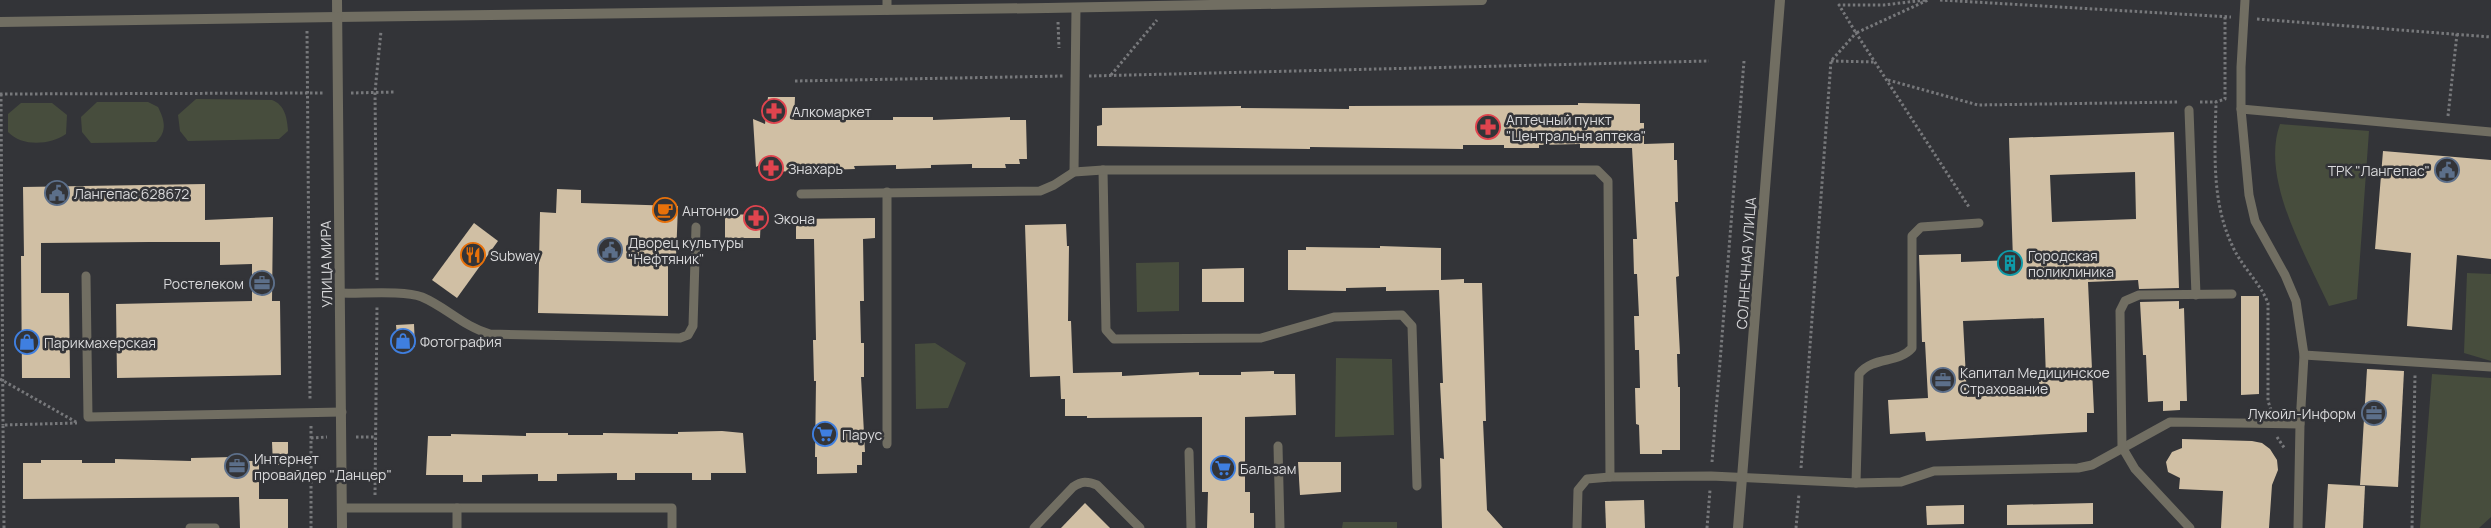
<svg xmlns="http://www.w3.org/2000/svg" width="2491" height="528" font-family="Manrope,sans-serif">
	<rect width="100%" height="100%" fill="#333438"/>
	<!-- green -->
	<g fill="#474d3d">
		<path d="M196,99l76,1c13,5 15,18 16,31l-9,8 -91,2 -8,-10 -2,-16z"/>
		<path d="M97,102h51l10,5c6,12 10,24 -2,35l-65,1 -9,-11 -1,-15z"/>
		<path d="M21,103h31l15,12 -1,19c-16,11 -44,13 -58,-2v-18z"/>
		<path d="M2280,124l89,7 -12,168 -28,7c-23,-51 -69,-127 -49,-182z"/>
		<path d="M1179,262v49l-42,1 -1,-49z"/>
		<path d="M2467,273l24,1v87l-27,-8z"/>
		<path d="M935,343l31,20 -18,45 -32,1 -1,-65z"/>
		<path d="M1336,358l56,1 2,76 -59,2z"/>
		<path d="M2432,374l59,4v139l-12,11h-59z"/>
		<path d="M1343,522h54v6h-55z"/>
	</g>
	<!-- building -->
	<g fill="#d0bfa4" fill-rule="evenodd">
		<path d="M768,97h27l-1,23h99v-3h40v3l77,-3v3h16l1,39h-8l1,5h-15l1,4h-34v-4l-41,1v3l-35,1v-4l-42,1 1,3 -88,3 -6,-8 -5,3 -3,-48 12,5z"/>
		<path d="M1578,103l62,1v19h4v21l30,-1v17h3l1,42h-3l4,74 -3,1 4,77h-3l1,33h2v63h-18v4h-22l-1,-29 -3,-1 -1,-36h5l-1,-38h-4l-1,-34h5l-2,-42h-3l-1,-35h4l-5,-91h-52v-4l-41,1v3h-35v-3h-41v4l-153,-2v2l-213,-3v-20l5,-1v-17l139,-2v2l108,1v-3l229,-1z"/>
		<path d="M2174,132l5,156 -40,1 -1,-9 -50,2 6,131h-7v19l-161,9 -1,-9 -35,2 -2,-34 40,-2 -3,-56h-3l-3,-87 42,-1v8l52,-2 -4,-122zM2135,172l1,47 -84,3 -2,-47zM2044,318l2,61 -7,1v13l-72,4 -4,-76z"/>
		<path d="M2383,151l108,9v99l-34,-4 -5,75 -45,-4 4,-73 -36,-4z"/>
		<path d="M205,184v36l68,-3 -1,84h8l1,74 -164,3 -1,-74 136,-3v-37l-32,1v-23h-71l-108,1v50h28l1,85h-48l-1,-122h3l-1,-69z"/>
		<path d="M557,189l24,1v13l97,3 -2,51h-8v59l-130,-3 2,-101 16,1z"/>
		<path d="M725,214l36,1 -1,23h-35z"/>
		<path d="M875,218v20l-12,1 1,62h-4l1,42h3v34h-3l4,75h-3v13h-5v8l-40,1v-17h-2l1,-76h-2l-1,-41h3l-2,-101h-18v-20z"/>
		<path d="M474,223l24,18 -41,57 -25,-18z"/>
		<path d="M1066,224l1,22h2l-1,75h3l2,52 49,-1v4l77,-4v3h42v-3l33,-1v3h21l1,41 -51,2v75h5v21h4v15h-47l1,-36h-6v-75l-115,1v-2h-22v-17h-4l-1,-23 -30,1 -5,-152z"/>
		<path d="M1380,246l61,2v32l23,-1v4h18l4,138h-3l4,89 16,18h-61l-2,-70 4,1 -4,-76h3l-4,-93 -53,1v-4l-40,1v3l-58,-1v-40h18v-3l74,1z"/>
		<path d="M1244,268v34h-42v-33z"/>
		<path d="M2241,296h18v98l-18,1z"/>
		<path d="M2179,301v8l5,-1 3,93h-7v9l-17,1v-10l-15,1 -2,-47h-3l-3,-53z"/>
		<path d="M414,324l1,23 -17,1 -2,-23z"/>
		<path d="M2367,369l37,2 -6,116 -38,-2z"/>
		<path d="M722,431l21,2 3,40h-35v7h-19v-7h-57v7h-18v-7l-60,1v7h-19v-7l-56,1v7h-19v-7h-37l2,-39h23v-2l75,2v-3h42v2h35v-2l75,1v-2z"/>
		<path d="M2182,439l70,2 10,2 8,6 7,11 1,10 -6,15 -3,43h-48l2,-37 -44,-2 1,-11 -12,-6 -2,-10 6,-10 10,-4z"/>
		<path d="M272,442h16v23h-15z"/>
		<path d="M232,457v4h27v38h29v29h-48l-1,-31 -216,2v-36h18v-3h41v3h33v-4l76,2v-3z"/>
		<path d="M1298,462h43v30l-41,3z"/>
		<path d="M2328,484l37,2 -2,42h-38z"/>
		<path d="M1644,500l1,28h-39l-1,-27z"/>
		<path d="M1085,503l25,25h-49z"/>
		<path d="M2093,503v21l-86,1v-20z"/>
		<path d="M1964,505v19l-37,1 -1,-19z"/>
	</g>
	<g fill="none" stroke-linecap="round" stroke-linejoin="round">
		<!-- path -->
		<g stroke="#77787b" stroke-width="3" stroke-dasharray="2.5 2.5" stroke-linecap="butt">
			<path d="M1925,0l-41,5h-45l17,28 72,-33"/>
			<path d="M1940,0l291,17"/>
			<path d="M2225,17v82l-9,3c-1,49 -5,98 16,143 9,21 27,36 36,58v98l3,9"/>
			<path d="M2257,19l234,18"/>
			<path d="M1058,22l1,26"/>
			<path d="M307,31l3,368"/>
			<path d="M1831,61l44,1"/>
			<path d="M1111,75l46,-55"/>
			<path d="M1089,76l620,-15"/>
			<path d="M1888,80l90,25 201,-3"/>
			<path d="M795,81l268,-5"/>
			<path d="M351,93l44,-1"/>
			<path d="M0,94l324,-1"/>
			<path d="M1,94l2,331"/>
			<path d="M2200,102h16"/>
			<path d="M2448,116l9,-82"/>
			<path d="M377,280l-2,-188 6,-61"/>
			<path d="M0,379l76,43"/>
			<path d="M311,426v102"/>
			<path d="M356,437h20"/>
			<path d="M2277,437l8,12"/>
			<path d="M311,438l16,-1"/>
			<path d="M1712,462l32,-401"/>
			<path d="M1801,468l30,-407 25,-28 113,174"/>
			<path d="M375,495l2,-189"/>
			<path d="M4,528l-1,-103 74,-2"/>
			<path d="M1707,528l3,-38"/>
			<path d="M1796,528l3,-34"/>
			<path d="M2412,528l3,-153"/>
		</g>
		<!-- service -->
		<g stroke="#716e62" stroke-width="9">
			<path d="M887,0v10"/>
			<path d="M2245,0l-4,67v42l8,86 6,26 30,54 11,26 8,54 -4,69 -2,104"/>
			<path d="M2241,109l250,23"/>
			<path d="M2189,110l7,185"/>
			<path d="M1103,170l3,160 8,9 147,-1 73,-21 68,-2 10,11 5,160"/>
			<path d="M1074,172l2,-164"/>
			<path d="M887,192v252"/>
			<path d="M801,194l239,-3 14,-6 20,-13 29,-2h494l11,11 2,296 101,-1 145,7 3,-109c14,-18 39,-10 53,-26v-112l9,-9 58,-4"/>
			<path d="M86,276l2,141 254,-5"/>
			<path d="M340,293c21,1 63,-3 82,4 24,10 42,30 68,37l190,4 8,-3 5,-9 3,-99"/>
			<path d="M2304,355l187,12"/>
			<path d="M1278,446l2,82"/>
			<path d="M1189,452l2,76"/>
			<path d="M1856,483l45,-1 33,-11 144,-3 14,-3 78,-43 130,2"/>
			<path d="M342,508h330v20"/>
			<path d="M190,528h25"/>
			<path d="M457,528v-20"/>
			<path d="M1034,528l39,-41c9,-6 14,-6 24,-2l43,43"/>
			<path d="M1577,528l1,-38 9,-11 23,-2"/>
			<path d="M2190,528l-55,-59 -13,-22 -2,-136 5,-10 14,-6 93,-1"/>
		</g>
		<!-- pedestrian -->
		<path stroke="#716e62" stroke-width="10" d="M337,17l710,-9"/>
		<!-- tertiary -->
		<g stroke="#716e62" stroke-width="10">
			<path d="M337,0l5,528"/>
			<path d="M1047,8l435,-8"/>
			<path d="M0,22l337,-5"/>
			<path d="M1738,528l42,-528"/>
		</g>
	</g>
	<!-- icons -->
	<defs>
		<symbol id="pharmacy-ring" viewBox="-11 -11 22 22"><circle r="9.5" fill="#333438" stroke="#e0444e" stroke-width="1.5"/><path d="M-2-6h4v4h4v4h-4v4h-4v-4h-4v-4h4Z" fill="#e0444e"/></symbol>
		<symbol id="civic-ring" viewBox="-11 -11 22 22"><circle r="9.5" fill="#333438" stroke="#5c6f8a" stroke-width="1.5"/><path d="M-.6-6.5H3V-4.5H.6V-3L4-1V1h2V6H-6V1h2V-1L-.6-3ZM-1.2 2.5V6h2.4V2.5Z" fill="#5c6f8a"/></symbol>
		<symbol id="cafe-ring" viewBox="-11 -11 22 22"><circle r="9.5" fill="#333438" stroke="#e8710a" stroke-width="1.5"/><path d="M-5.5-4.5H6V0H3Q3 3.5 0 3.5H-2.5Q-5.5 3.5-5.5 0ZM3-3.2v2h1.7v-2ZM-6 4.5H4V6H-6Z" fill="#e8710a"/></symbol>
		<symbol id="restaurant-ring" viewBox="-11 -11 22 22"><circle r="9.5" fill="#333438" stroke="#e8710a" stroke-width="1.5"/><path d="M-5-6h1v4h1v-4h1v4h1v-4h1v5L-1.5 .5V6h-2V.5L-5-1ZM5-6V6H3V1.5H1.5Q1.5-4 5-6Z" fill="#e8710a"/></symbol>
		<symbol id="building-ring" viewBox="-11 -11 22 22"><circle r="9.5" fill="#333438" stroke="#0f9aa8" stroke-width="1.5"/><path d="M-4-6H4V6H1V3H-1V6H-4ZM-2.5-4.3h1.7v1.8h-1.7ZM.8-4.3h1.7v1.8H.8ZM-2.5-1h1.7V.8h-1.7ZM.8-1h1.7V.8H.8Z" fill="#0f9aa8"/></symbol>
		<symbol id="office-ring" viewBox="-11 -11 22 22"><circle r="9.5" fill="#333438" stroke="#5c6f8a" stroke-width="1.5"/><path d="M-6-3h4V-5.5h4V-3h4V5H-6ZM-1-4.5V-3h2v-1.5ZM-6 0V1H6V0Z" fill="#5c6f8a"/></symbol>
		<symbol id="shop-ring" viewBox="-11 -11 22 22"><circle r="9.5" fill="#333438" stroke="#3f7fe0" stroke-width="1.5"/><path d="M-5-2.5h2.3a2.7 3.5 0 0 1 5.4 0H5L5.5 6h-11ZM-1.5-2.5h3a1.5 2.3 0 0 0-3 0Z" fill="#3f7fe0"/></symbol>
		<symbol id="supermarket-ring" viewBox="-11 -11 22 22"><circle r="9.5" fill="#333438" stroke="#3f7fe0" stroke-width="1.5"/><path d="M-6-5.5h2.5l.6 2H6L4.5 2H-2.5L-4.4-4H-6ZM-1.5 3.2a1.3 1.3 0 1 0 .1 0ZM3 3.2a1.3 1.3 0 1 0 .1 0Z" fill="#3f7fe0"/></symbol>
	</defs>
	<g fill-rule="evenodd">
		<use href="#pharmacy-ring" x="760" y="97" width="28" height="28"/>
		<use href="#pharmacy-ring" x="1474" y="113" width="28" height="28"/>
		<use href="#pharmacy-ring" x="757" y="154" width="28" height="28"/>
		<use href="#civic-ring" x="2433" y="156" width="28" height="28"/>
		<use href="#civic-ring" x="43" y="179" width="28" height="28"/>
		<use href="#cafe-ring" x="651" y="196" width="28" height="28"/>
		<use href="#pharmacy-ring" x="742" y="204" width="28" height="28"/>
		<use href="#civic-ring" x="596" y="236" width="28" height="28"/>
		<use href="#restaurant-ring" x="459" y="241" width="28" height="28"/>
		<use href="#building-ring" x="1996" y="249" width="28" height="28"/>
		<use href="#office-ring" x="248" y="269" width="28" height="28"/>
		<use href="#shop-ring" x="389" y="327" width="28" height="28"/>
		<use href="#shop-ring" x="13" y="328" width="28" height="28"/>
		<use href="#office-ring" x="1929" y="366" width="28" height="28"/>
		<use href="#office-ring" x="2360" y="399" width="28" height="28"/>
		<use href="#supermarket-ring" x="811" y="420" width="28" height="28"/>
		<use href="#office-ring" x="223" y="452" width="28" height="28"/>
		<use href="#supermarket-ring" x="1209" y="454" width="28" height="28"/>
	</g>
	<g text-anchor="middle" dominant-baseline="central" stroke-width="5" stroke-linejoin="round" paint-order="stroke">
		<!-- poi labels -->
		<g font-size="14" fill="#d9d9db" stroke="#333438" text-anchor="start">
			<text x="792" y="111">Алкомаркет</text>
			<text x="1506" y="119">Аптечный пункт<tspan x="1506" dy="16">"Центральня аптека"</tspan></text>
			<text x="788" y="168">Знахарь</text>
			<text x="2430" y="170" text-anchor="end">ТРК "Лангепас"</text>
			<text x="74" y="193">Лангепас 628672</text>
			<text x="682" y="210">Антонио</text>
			<text x="774" y="218">Экона</text>
			<text x="628" y="242">Дворец культуры<tspan x="628" dy="16">"Нефтяник"</tspan></text>
			<text x="490" y="255">Subway</text>
			<text x="2028" y="255">Городская<tspan x="2028" dy="16">поликлиника</tspan></text>
			<text x="244" y="283" text-anchor="end">Ростелеком</text>
			<text x="420" y="341">Фотография</text>
			<text x="44" y="342">Парикмахерская</text>
			<text x="1960" y="372">Капитал Медицинское<tspan x="1960" dy="16">Страхование</tspan></text>
			<text x="2356" y="413" text-anchor="end">Лукойл-Информ</text>
			<text x="842" y="434">Парус</text>
			<text x="254" y="458">Интернет<tspan x="254" dy="16">провайдер "Данцер"</tspan></text>
			<text x="1240" y="468">Бальзам</text>
		</g>
		<!-- street labels -->
		<g font-size="14" fill="#d9d9db" stroke="#333438">
			<text transform="translate(1746 263) rotate(-86)">СОЛНЕЧНАЯ УЛИЦА</text>
			<text transform="translate(326 264) rotate(-91)">УЛИЦА МИРА</text>
		</g>
	</g>
</svg>
